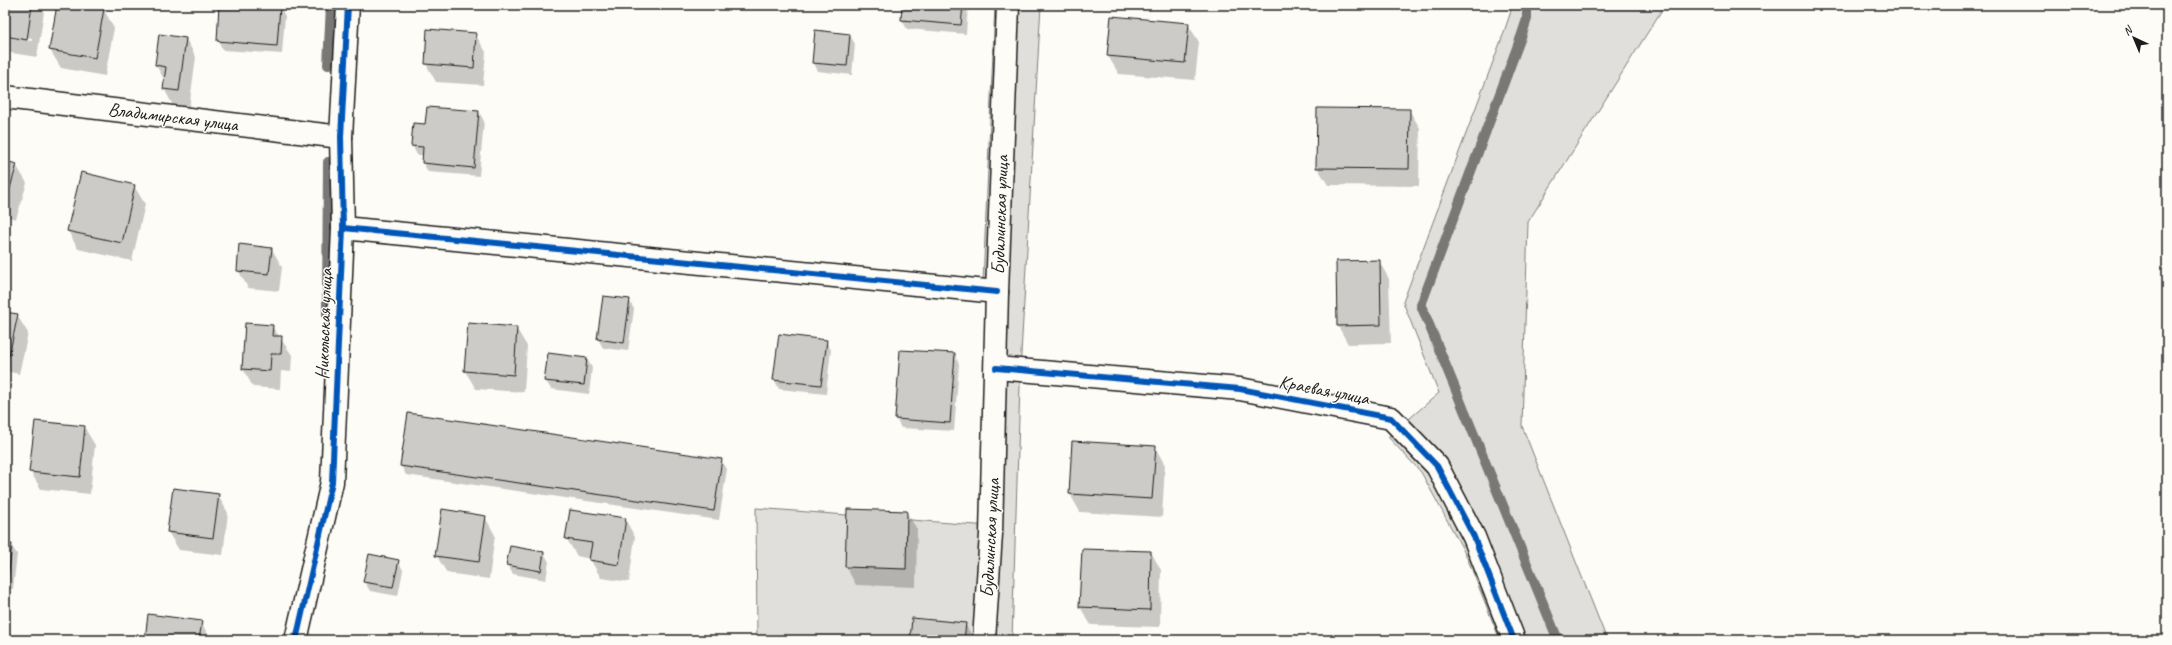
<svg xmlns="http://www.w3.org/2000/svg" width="2172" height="645" font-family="Caveat,sans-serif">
	<rect width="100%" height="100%" fill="#fdfcf7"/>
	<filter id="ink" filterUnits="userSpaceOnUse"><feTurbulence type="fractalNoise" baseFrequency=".025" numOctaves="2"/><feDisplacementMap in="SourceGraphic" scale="8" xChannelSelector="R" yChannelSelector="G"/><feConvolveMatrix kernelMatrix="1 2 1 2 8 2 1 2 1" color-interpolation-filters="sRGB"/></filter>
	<g filter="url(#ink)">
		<!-- green -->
		<g fill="#e0dfdb" stroke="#7e7e7c">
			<path d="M995,5h46l-20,349 -9,286h-255l-1,-132 233,18 5,-206 -11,-37z"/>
			<path d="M1509,5h156l-137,217 -6,204 85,214h-107l-34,-85 -45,-83 -33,-35 51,-44 -36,-91 100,-267 8,-24z"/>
		</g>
		<!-- shadow -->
		<g fill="#0003">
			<path d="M5,5h40l-8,52 -32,-5v-15l27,4v-2l-27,-4z"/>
			<path d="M58,5h26l20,5 10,18 -9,48 -44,-8 -11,-18z"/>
			<path d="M220,5l60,2 5,9 -3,38 -59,-4 -5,-9z"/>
			<path d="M460,5h42l-1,2z"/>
			<path d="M903,5h65l-2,29 -59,-5 -5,-9z"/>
			<path d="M1188,24l11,18 -4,38 -76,-6 -11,-18z"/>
			<path d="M475,34l11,18 -3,33 -47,-3 -10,-18z"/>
			<path d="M850,35l5,9 -3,31 -34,-4 -5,-9z"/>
			<path d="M186,39l10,18 -7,52 -15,-2 -10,-18 1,-8 -9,-16z"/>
			<path d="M1409,110l11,18 -1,58 -91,-1 -11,-18z"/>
			<path d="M479,112l5,9 -5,55 -51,-4 -5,-9 1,-8h-7l-5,-10 14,-20z"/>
			<path d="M5,162l11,3 11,18 -11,36 -11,-3z"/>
			<path d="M134,186l11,18 -13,57 -54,-12 -10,-18z"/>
			<path d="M272,249l10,18 -3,24 -31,-3 -10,-18z"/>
			<path d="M1379,261l10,18 2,64 -43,1 -10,-18z"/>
			<path d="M629,300l5,9 -6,42 -25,-3 -5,-9z"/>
			<path d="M5,313l12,2 11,18 -9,41 -14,-3z"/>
			<path d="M272,326l20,29 -1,17 -10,-1 -1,18 -27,-2 -10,-18z"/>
			<path d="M516,328l11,18 -3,46 -48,-3 -11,-18z"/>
			<path d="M826,341l5,9 -5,44 -47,-5 -5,-10z"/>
			<path d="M954,354l5,10 -5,67 -53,-3 -5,-9z"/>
			<path d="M587,359l5,9 -3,26 -38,-5 -6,-9z"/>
			<path d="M84,427l11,18 -5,49 -49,-5 -11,-18z"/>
			<path d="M1155,447l10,18 -3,52 -82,-5 -10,-18z"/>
			<path d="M721,460l6,9 -8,51 -313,-45 -5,-9z"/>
			<path d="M218,495l10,18 -5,42 -44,-5 -11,-18z"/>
			<path d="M848,510l58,2 11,17 -1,58 -60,-2 -10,-18z"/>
			<path d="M485,517l10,18 -6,44 -42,-6 -11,-18z"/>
			<path d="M625,519l10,18 -6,45 -28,-4 -11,-19 -13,-3 -11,-18z"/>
			<path d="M5,545h6l6,9 -4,35 -8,-1z"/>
			<path d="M1151,552l10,18 -1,57 -69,-2 -11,-18z"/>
			<path d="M544,553l5,9 -3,18 -33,-6 -6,-9z"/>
			<path d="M398,561l5,9 -5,26 -28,-5 -6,-10z"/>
			<path d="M201,622l10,18h-65z"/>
			<path d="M965,624l10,16h-64z"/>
		</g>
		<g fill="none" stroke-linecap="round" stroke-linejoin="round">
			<!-- stream -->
			<g stroke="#797876" stroke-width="10">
				<path d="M1527,5v14l-6,18 -100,268 137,335"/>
				<path d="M328,65l3,-60"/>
				<path d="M327,314l1,-152"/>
			</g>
		</g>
		<!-- building -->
		<g fill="#cccbc8" stroke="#1c1c1c">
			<path d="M5,5h27l-5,35 -22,-4z"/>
			<path d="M57,5h26l21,4 -9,49 -46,-8z"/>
			<path d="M219,5l61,1 -3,40 -60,-5z"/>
			<path d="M902,5h61l-2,20 -60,-5z"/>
			<path d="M1111,16l78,7 -4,40 -78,-7z"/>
			<path d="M427,29l49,4 -2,35 -49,-4z"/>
			<path d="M815,30l35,4 -3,32 -35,-3z"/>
			<path d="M159,34l27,4 -7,53 -16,-2 3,-22 -11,-2z"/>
			<path d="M427,107l52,4 -5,57 -52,-5 1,-16 -12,-1 2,-23 12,1z"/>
			<path d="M1317,108l93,1 -1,60 -93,-1z"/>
			<path d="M5,161l12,3 -11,38h-1z"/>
			<path d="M81,172l54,13 -13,58 -55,-12z"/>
			<path d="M239,244l33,4 -3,26 -32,-3z"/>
			<path d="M1380,260l1,65 -44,1 -1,-65z"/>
			<path d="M603,296l27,3 -6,44 -27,-4z"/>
			<path d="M5,312l13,2 -9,42 -4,-1z"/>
			<path d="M245,323l28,2 -1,11h10l-1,18h-10l-1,17 -28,-2z"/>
			<path d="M468,323l49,4 -3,48 -50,-4z"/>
			<path d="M779,334l48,6 -6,45 -48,-5z"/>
			<path d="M900,350l55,3 -5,70 -55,-4z"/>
			<path d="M548,353l39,5 -3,27 -40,-4z"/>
			<path d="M408,413l314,46 -8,52 -314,-45z"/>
			<path d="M35,421l50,5 -5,51 -51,-5z"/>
			<path d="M1072,441l84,5 -4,53 -83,-5z"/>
			<path d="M173,488l46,6 -6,44 -46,-6z"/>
			<path d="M442,509l44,7 -7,46 -44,-6z"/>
			<path d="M847,509l60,2 -1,58 -61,-2z"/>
			<path d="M570,510l56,8 -7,47 -30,-5 3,-17 -27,-4z"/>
			<path d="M5,544h7l-4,36h-3z"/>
			<path d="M510,546l34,6 -3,19 -35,-6z"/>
			<path d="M1082,549l69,2 -1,59 -71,-3z"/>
			<path d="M369,554l30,6 -6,27 -30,-5z"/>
			<path d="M148,614l54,7 -3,19h-54z"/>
			<path d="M912,618l54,5 -2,17h-54z"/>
		</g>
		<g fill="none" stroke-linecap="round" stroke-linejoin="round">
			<defs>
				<g id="minor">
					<path d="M5,97l336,40"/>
					<path d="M343,228l654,64"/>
					<path d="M996,368l244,21 151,29 46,48 37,71 40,103"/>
					<path d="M296,640l36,-158 11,-254 -2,-91 7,-132"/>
					<path d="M984,640l7,-106 6,-242 11,-287"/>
				</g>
			</defs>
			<!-- minor casing -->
			<use href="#minor" stroke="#1c1c1c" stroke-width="25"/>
			<!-- minor -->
			<use href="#minor" stroke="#fdfcf7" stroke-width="22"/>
			<defs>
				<g id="cycleway">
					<path d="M343,228l654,64"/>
					<path d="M996,368l244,21 151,29 46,48 37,71 40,103"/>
					<path d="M296,640l36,-158 11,-254 -2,-91 7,-132"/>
				</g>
			</defs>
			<!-- cycleway casing -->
			<use href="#cycleway" stroke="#fdfcf7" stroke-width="8"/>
			<!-- cycleway -->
			<use href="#cycleway" stroke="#0057b8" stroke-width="6"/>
		</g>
	</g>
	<g text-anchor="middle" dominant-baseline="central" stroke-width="3" stroke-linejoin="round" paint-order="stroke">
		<!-- street labels -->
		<g font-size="19" fill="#1c1c1c" stroke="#fdfcf7">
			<text transform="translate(173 117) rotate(7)">Владимирская улица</text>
			<text transform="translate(1000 215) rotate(-88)">Будилинская улица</text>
			<text transform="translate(324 324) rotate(-88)">Никольская улица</text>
			<text transform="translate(1324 390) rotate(11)">Краевая улица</text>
			<text transform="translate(990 538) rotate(-87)">Будилинская улица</text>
		</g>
	</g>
	<!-- margin -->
	<rect width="2172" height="645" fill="none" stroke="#fdfcf7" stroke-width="20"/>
	<rect x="10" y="10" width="2152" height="625" fill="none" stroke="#1c1c1c" stroke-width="1.5" filter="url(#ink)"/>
	<!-- north arrow -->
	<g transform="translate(2134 38) rotate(316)" stroke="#fdfcf7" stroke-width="3" paint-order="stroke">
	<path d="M0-3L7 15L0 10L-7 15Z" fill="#1c1c1c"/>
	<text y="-6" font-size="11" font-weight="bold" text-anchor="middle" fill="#1c1c1c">N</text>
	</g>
</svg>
